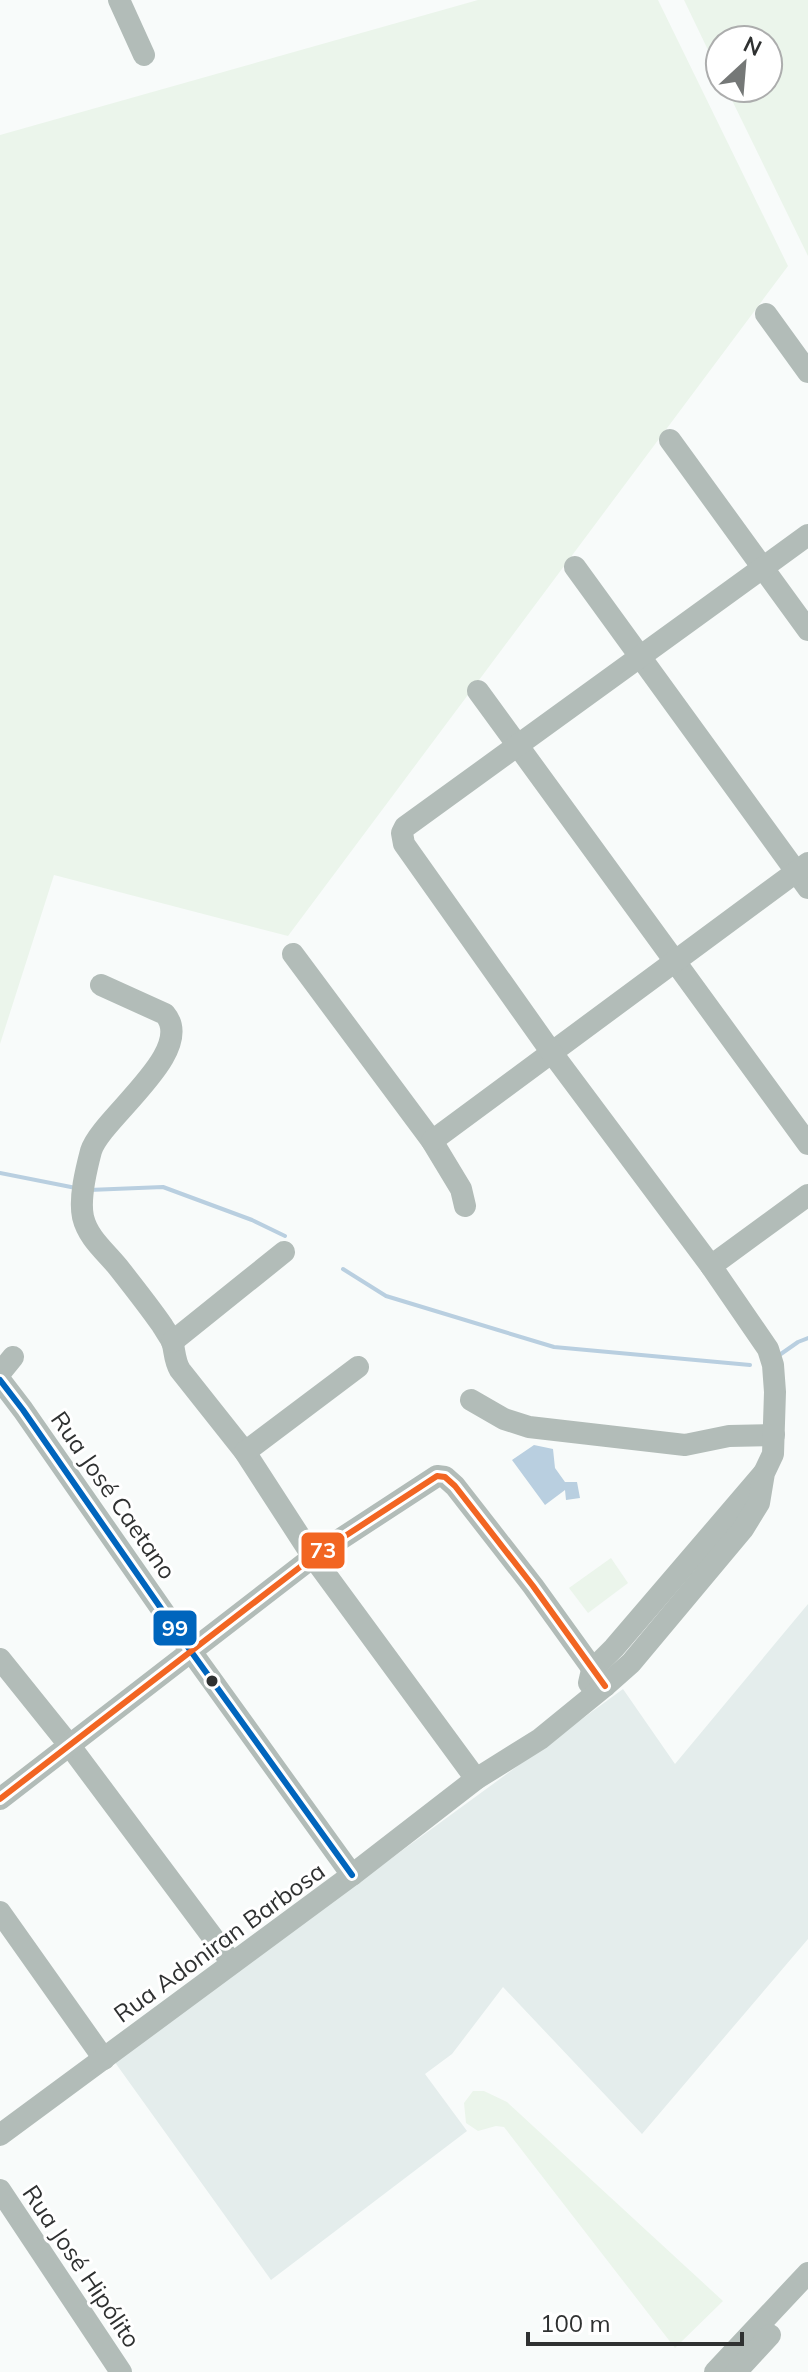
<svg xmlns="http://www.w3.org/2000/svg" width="808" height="2372" font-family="Mulish,sans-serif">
	<rect width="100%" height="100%" fill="#f8fbfa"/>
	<!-- built -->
	<path fill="#e4edec" d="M808,1604v335l-166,195 -139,-147 -51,67 -27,20 42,57 -196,149 -157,-219 509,-372 52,75z"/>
	<!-- green -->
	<g fill="#ebf5eb">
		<path d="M478,0h180l130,266 -500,670 -234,-61 -54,169v-909z"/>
		<path d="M684,0h124v256l-82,-168h42v-48h-48v35z"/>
		<path d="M611,1558l17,25 -40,30 -19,-25z"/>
		<path d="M473,2091h11l23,11 216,199 -48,47 -171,-221 -8,-1 -18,5 -12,-8 -2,-20z"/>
	</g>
	<!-- water -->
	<path fill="#b9cfe0" d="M534,1445l19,4 2,19 10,14h12l3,16 -14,2 -1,-10 -20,15 -33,-45z"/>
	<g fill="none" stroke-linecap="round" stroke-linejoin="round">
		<!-- stream -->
		<g stroke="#b9cfe0" stroke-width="4">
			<path d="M0,1173l76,15"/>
			<path d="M89,1190l74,-3 89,33 33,16"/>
			<path d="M343,1269l43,27 168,51 196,18"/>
			<path d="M778,1356l20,-14 10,-4"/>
		</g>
		<!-- minor -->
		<g stroke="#b2bcb8" stroke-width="22">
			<path d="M119,0l25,55"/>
			<path d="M766,314l42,58"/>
			<path d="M670,440l138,190"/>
			<path d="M575,567l233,321"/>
			<path d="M478,691l330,453"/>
			<path d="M293,954l139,187 29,48 4,17"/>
			<path d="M101,985l64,29c32,38 -64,104 -74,137 -5,19 -12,47 -8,66 5,21 22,34 35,50 15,19 30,38 44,58 3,5 7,11 10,16 3,9 2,19 8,29l65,82 68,105 163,222"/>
			<path d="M432,1141l376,-278"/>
			<path d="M711,1266l97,-71"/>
			<path d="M172,1342l112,-90"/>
			<path d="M0,1373l13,-16"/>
			<path d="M0,1380l23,30 167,240 162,225"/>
			<path d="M471,1400l33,19 25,8 156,18 44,-9 45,-1"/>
			<path d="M245,1452l113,-85"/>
			<path d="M0,1659l70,87 162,217"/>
			<path d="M589,1683l3,-13 22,-22 149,-174"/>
			<path d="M0,1799l313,-242 124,-81 8,1 10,9 78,100 72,100"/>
			<path d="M0,1912l104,147"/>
			<path d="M0,2135l352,-260 124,-96 64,-40 65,-53 26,-23 112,-134 16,-26 5,-30 9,-19 2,-62 -2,-27 -5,-16 -57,-83 -159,-213 -148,-209 -2,-11 3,-6 403,-292"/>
			<path d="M0,2190l121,182"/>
			<path d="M715,2372l93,-99"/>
			<path d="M736,2372l34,-37"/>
		</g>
		<defs>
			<path id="bus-1" d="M0,1380l23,30 167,240 162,225"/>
			<path id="bus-2" d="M0,1799l313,-242 124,-81 8,1 10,9 78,100 72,100"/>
		</defs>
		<!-- bus-1 casing -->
		<use href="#bus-1" stroke="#fff" stroke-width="12"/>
		<!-- bus-2 casing -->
		<use href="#bus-2" stroke="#fff" stroke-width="12"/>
		<!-- bus-1 -->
		<use href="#bus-1" stroke="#0065bd" stroke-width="6"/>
		<!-- bus-2 -->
		<use href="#bus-2" stroke="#f26522" stroke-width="6"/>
	</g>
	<!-- markers -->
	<circle fill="#2f3131" stroke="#fff" stroke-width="3" cx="212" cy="1681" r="7"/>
	<g text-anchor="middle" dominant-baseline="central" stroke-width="6" stroke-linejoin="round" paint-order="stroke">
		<!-- street labels -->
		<g font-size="24" fill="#2f3131" stroke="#fff">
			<text transform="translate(114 1495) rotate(55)">Rua José Caetano</text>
			<text transform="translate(219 1942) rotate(-36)">Rua Adoniran Barbosa</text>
			<text transform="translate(82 2266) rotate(56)">Rua José Hipólito</text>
		</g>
	</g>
	<g stroke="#fff" stroke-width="3">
		<rect x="300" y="1531" width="46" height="39" rx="8" fill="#f26522"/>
		<rect x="152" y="1609" width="46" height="38" rx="8" fill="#0065bd"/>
	</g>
	<g font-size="22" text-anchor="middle" font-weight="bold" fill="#fff">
		<text x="323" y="1558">73</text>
		<text x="175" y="1636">99</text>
	</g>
	<!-- north arrow -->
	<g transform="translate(744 64) rotate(26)"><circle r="38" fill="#ffffff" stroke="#acadad" stroke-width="2"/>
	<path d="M0-6L14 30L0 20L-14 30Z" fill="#757877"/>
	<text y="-12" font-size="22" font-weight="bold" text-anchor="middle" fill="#2f3131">N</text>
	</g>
	<!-- scale -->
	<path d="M528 2332v12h214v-12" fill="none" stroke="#2f3131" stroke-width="4"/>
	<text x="540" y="2332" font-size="24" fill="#2f3131" stroke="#ffffff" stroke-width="6" paint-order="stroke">100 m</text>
</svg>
